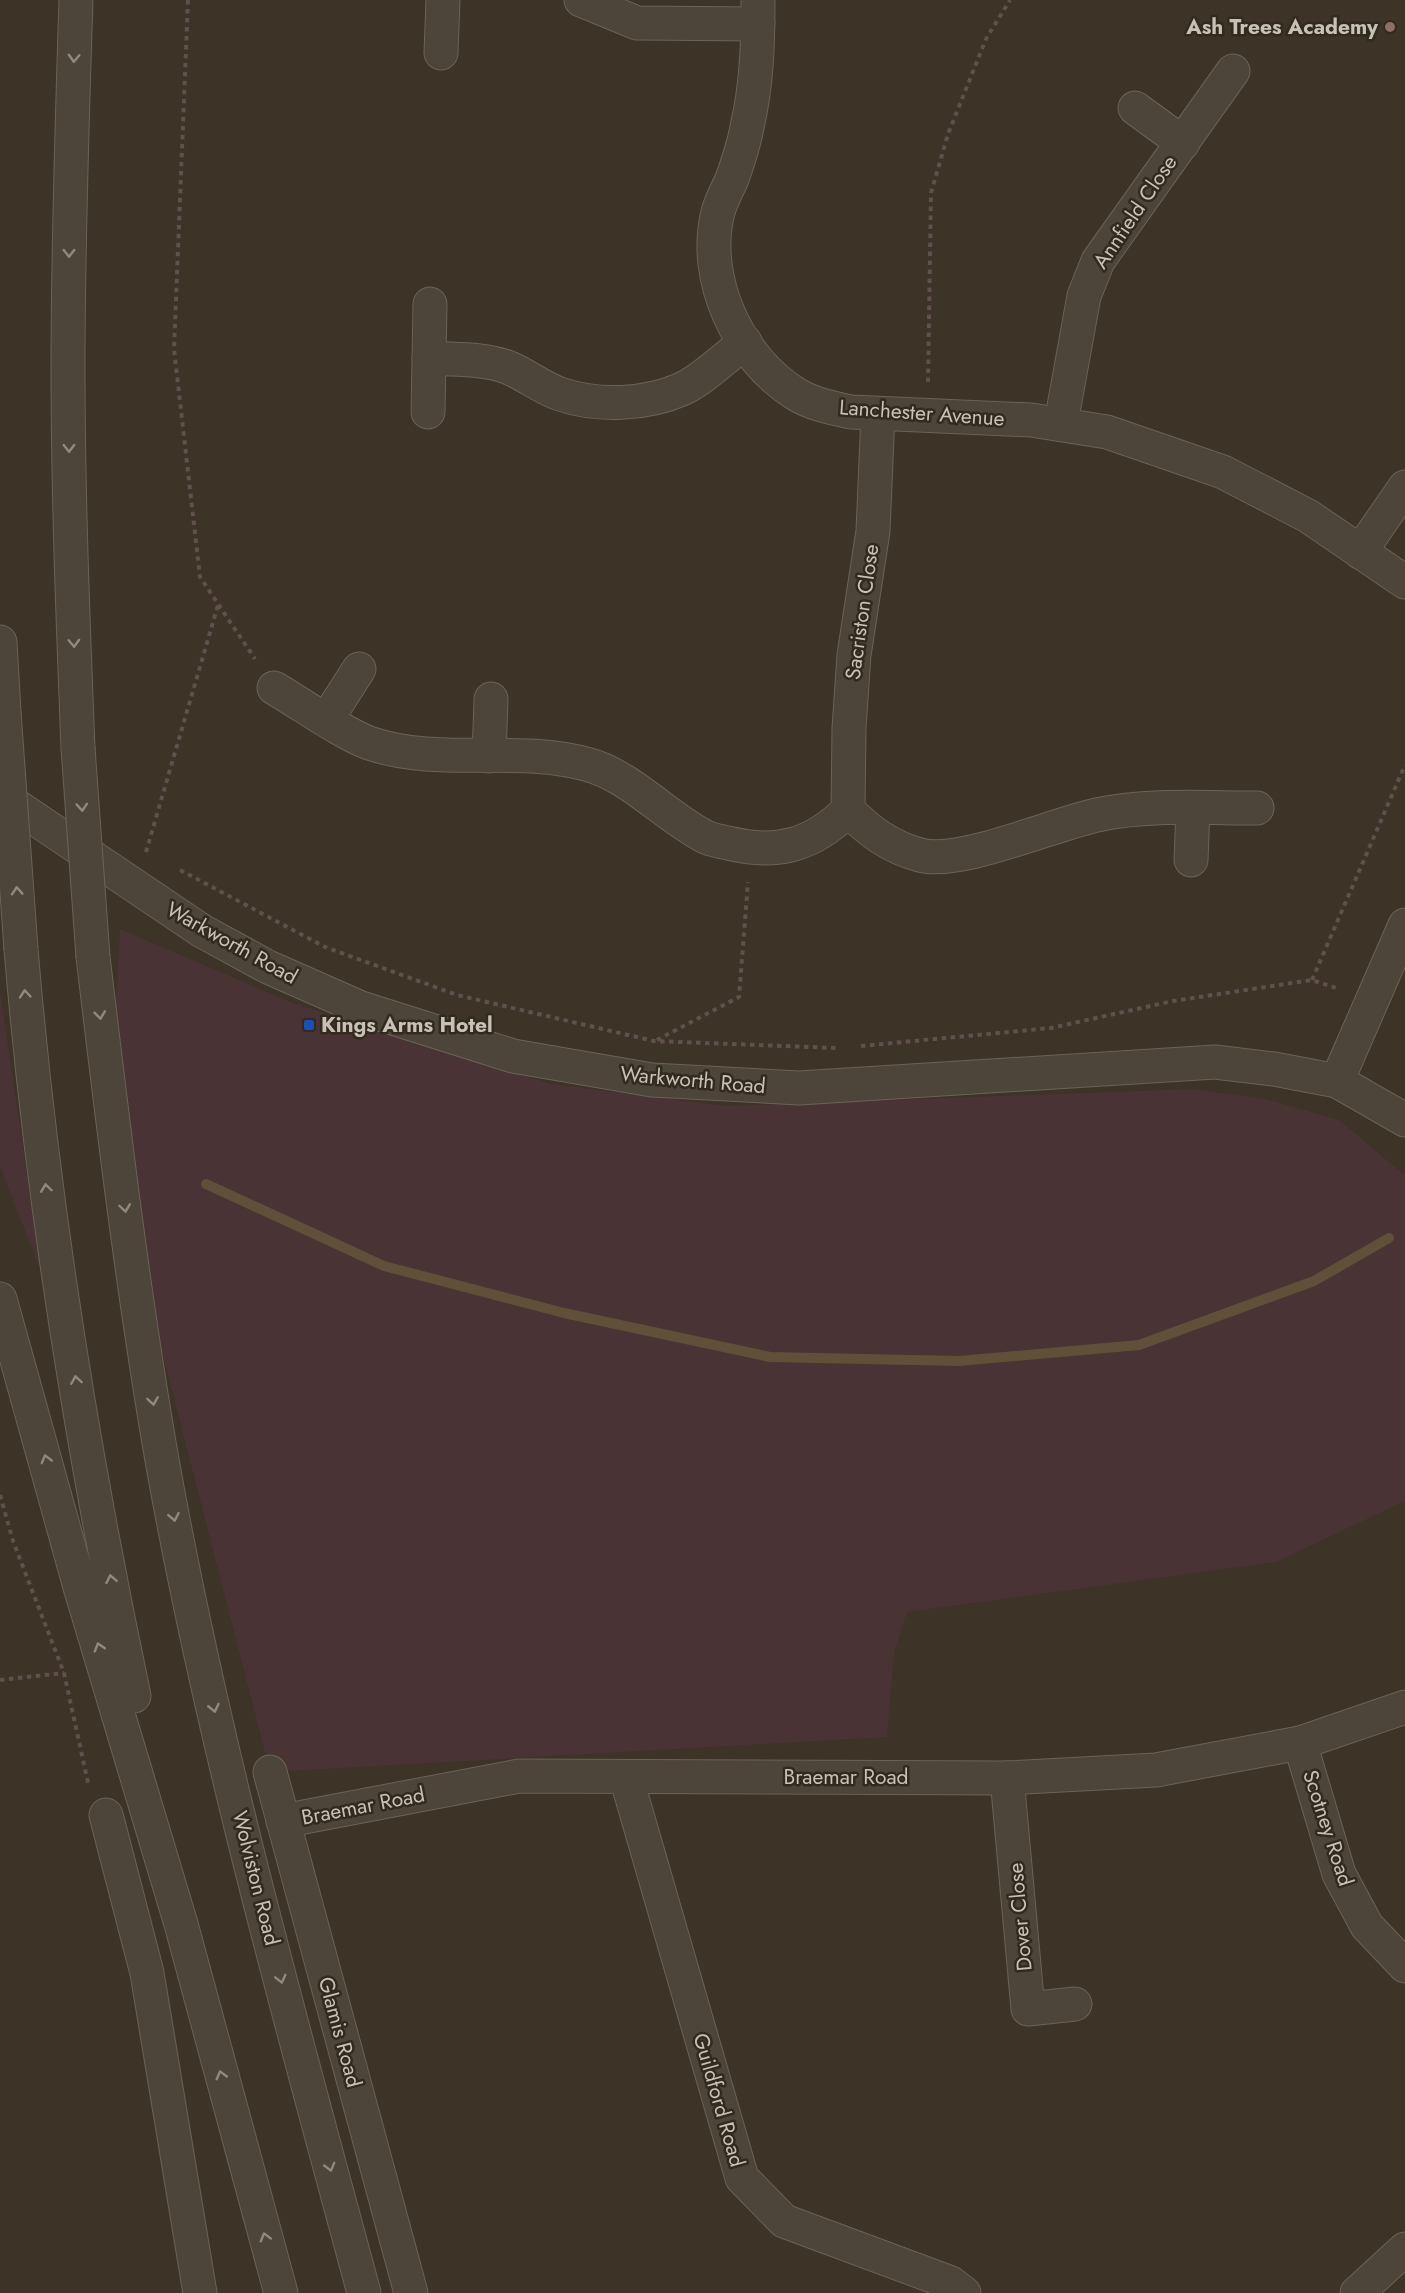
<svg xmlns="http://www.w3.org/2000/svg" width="1405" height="2293" font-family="Jost,sans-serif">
	<rect width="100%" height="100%" fill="#3d3326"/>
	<!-- green -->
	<g fill="#493334">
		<path d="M120,929l173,74 259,81 173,22 466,-17 76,10 72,21 66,55v326l-129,61 -369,50 -13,40 -7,85 -617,35 -109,-424 -46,-327z"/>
		<path d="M0,990l2,15 39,266 -41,-104z"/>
	</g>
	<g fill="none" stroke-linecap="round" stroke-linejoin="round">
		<!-- stream -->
		<path stroke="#60503a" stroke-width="10" d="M206,1184l178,82 180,47 206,44 189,4 180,-16 175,-64 75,-43"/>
		<defs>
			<g id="minor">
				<path d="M76,0c-4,122 -8,245 -8,367 0,128 5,254 10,381"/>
				<path d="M581,0l56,23 121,1"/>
				<path d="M758,0c0,43 -1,84 -11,127 -3,17 -9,35 -15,52 -5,11 -11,22 -14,33 -17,67 21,147 78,182 16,10 36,14 55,18l180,8 76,12 116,40 85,44 97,66"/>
				<path d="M441,53l2,-53"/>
				<path d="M1135,108l48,35"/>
				<path d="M429,358c25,2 54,0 78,9 18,7 35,21 53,27 38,13 86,11 122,-5 20,-9 45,-33 63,-47"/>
				<path d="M428,412l2,-108"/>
				<path d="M1061,423l23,-127 14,-35 135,-190"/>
				<path d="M1360,552l45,-65"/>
				<path d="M0,642l4,70"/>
				<path d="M274,688c26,15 68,45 95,55 70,24 146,2 217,21 43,11 77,50 116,71 7,5 18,6 26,8 48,12 84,3 120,-33l1,-82 5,-73 19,-124 5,-117"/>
				<path d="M327,719l32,-50"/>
				<path d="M489,756l2,-57"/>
				<path d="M0,795l202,136 66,36 93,41 152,48 139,24 147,8 416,-26 59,7 63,12 68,39"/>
				<path d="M848,810c21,21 42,37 72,45 39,11 134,-31 177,-40 52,-11 107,-7 160,-7"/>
				<path d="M1191,860l2,-52"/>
				<path d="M21,949c21,251 61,501 113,747"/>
				<path d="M93,957c20,168 40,336 69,503 50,281 128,558 202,833"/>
				<path d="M1337,1081l68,-156"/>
				<path d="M0,1299l80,288 101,337 100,369"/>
				<path d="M1300,1743l39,131 28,52 38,40"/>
				<path d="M270,1772l141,521"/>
				<path d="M626,1777l116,401 42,43 167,62 13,10"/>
				<path d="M1007,1778l21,231 47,-5"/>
				<path d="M106,1815l41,158 53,320"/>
				<path d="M283,1821l236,-45 488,2 149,-8 144,-27 105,-36"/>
				<path d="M1357,2293l48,-44"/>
			</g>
		</defs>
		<!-- minor casing -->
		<use href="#minor" stroke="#6b6358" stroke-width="35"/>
		<!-- path -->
		<g stroke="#61504d" stroke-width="4" stroke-dasharray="4.5 4.5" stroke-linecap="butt">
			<path d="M188,0l-14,349 26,228 55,82"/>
			<path d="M928,382l3,-189 17,-59 38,-95 24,-39"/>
			<path d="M146,852l72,-247"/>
			<path d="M180,870l145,77 132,48 197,46 182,7"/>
			<path d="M1312,980l93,-215"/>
			<path d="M657,1040l82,-43 9,-115"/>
			<path d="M861,1046l190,-18 122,-27 139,-21 27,9"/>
			<path d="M0,1495l13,46 51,132 25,114"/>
			<path d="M0,1680l64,-7"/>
		</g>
		<!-- minor -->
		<use href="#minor" stroke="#4d453a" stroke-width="33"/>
		<defs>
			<g id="minor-bridge">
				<path d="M4,712l17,237"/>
				<path d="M78,748l15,209"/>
			</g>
		</defs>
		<!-- minor-bridge casing -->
		<use href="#minor-bridge" stroke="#6b6358" stroke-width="35" stroke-linecap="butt"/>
		<!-- minor-bridge -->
		<use href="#minor-bridge" stroke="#4d453a" stroke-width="33"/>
	</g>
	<!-- one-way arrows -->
	<defs><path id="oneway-chevron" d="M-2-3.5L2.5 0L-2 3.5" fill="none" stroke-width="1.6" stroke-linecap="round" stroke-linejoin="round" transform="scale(1.5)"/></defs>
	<g stroke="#91897e">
		<use href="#oneway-chevron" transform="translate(74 58) rotate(92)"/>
		<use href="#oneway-chevron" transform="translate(69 253) rotate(90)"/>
		<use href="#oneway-chevron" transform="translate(69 448) rotate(89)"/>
		<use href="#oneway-chevron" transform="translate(74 643) rotate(88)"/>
		<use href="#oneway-chevron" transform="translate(82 807) rotate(86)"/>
		<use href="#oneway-chevron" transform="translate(17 891) rotate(-94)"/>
		<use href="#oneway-chevron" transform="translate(25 994) rotate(-95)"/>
		<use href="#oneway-chevron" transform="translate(100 1015) rotate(83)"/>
		<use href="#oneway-chevron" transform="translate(46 1188) rotate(-98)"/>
		<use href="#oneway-chevron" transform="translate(125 1208) rotate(82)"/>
		<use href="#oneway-chevron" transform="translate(76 1380) rotate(-99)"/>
		<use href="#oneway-chevron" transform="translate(153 1401) rotate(81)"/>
		<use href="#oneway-chevron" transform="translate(46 1459) rotate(-105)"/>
		<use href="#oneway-chevron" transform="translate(174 1517) rotate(79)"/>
		<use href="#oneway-chevron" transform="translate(111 1579) rotate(-101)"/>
		<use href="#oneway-chevron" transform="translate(99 1647) rotate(-107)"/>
		<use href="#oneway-chevron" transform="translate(214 1708) rotate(77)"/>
		<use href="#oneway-chevron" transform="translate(281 1979) rotate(76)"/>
		<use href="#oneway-chevron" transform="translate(221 2075) rotate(-105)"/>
		<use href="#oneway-chevron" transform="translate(330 2167) rotate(75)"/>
		<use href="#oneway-chevron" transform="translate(265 2237) rotate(-106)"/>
	</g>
	<!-- markers -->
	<circle fill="#8d6e63" stroke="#322a1f" stroke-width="2" cx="1390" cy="27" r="6"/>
	<rect fill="#1a4fb4" stroke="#322a1f" stroke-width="2" x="303" y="1019" width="12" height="12" rx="3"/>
	<g text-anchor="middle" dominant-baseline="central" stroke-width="5" stroke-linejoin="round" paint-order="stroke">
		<!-- poi labels -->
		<g font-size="21" font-weight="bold" fill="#c8c1b6" stroke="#322a1f" text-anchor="end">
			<text x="1378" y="27">Ash Trees Academy</text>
			<text x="321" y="1025" text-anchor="start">Kings Arms Hotel</text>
		</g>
		<!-- street labels -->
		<g font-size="21" fill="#c8c1b6" stroke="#322a1f">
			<text transform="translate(1135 212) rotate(-56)">Annfield Close</text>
			<text transform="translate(922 413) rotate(4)">Lanchester Avenue</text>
			<text transform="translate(862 612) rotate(-82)">Sacriston Close</text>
			<text transform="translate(232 943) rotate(29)">Warkworth Road</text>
			<text transform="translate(693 1080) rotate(5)">Warkworth Road</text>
			<text x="846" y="1777">Braemar Road</text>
			<text transform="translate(363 1806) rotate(-11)">Braemar Road</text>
			<text transform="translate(1328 1828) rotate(72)">Scotney Road</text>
			<text transform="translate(256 1878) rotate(76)">Wolviston Road</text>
			<text transform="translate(1020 1917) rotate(-95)">Dover Close</text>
			<text transform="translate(340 2032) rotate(75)">Glamis Road</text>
			<text transform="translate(719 2100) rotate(74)">Guildford Road</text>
		</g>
	</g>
</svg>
